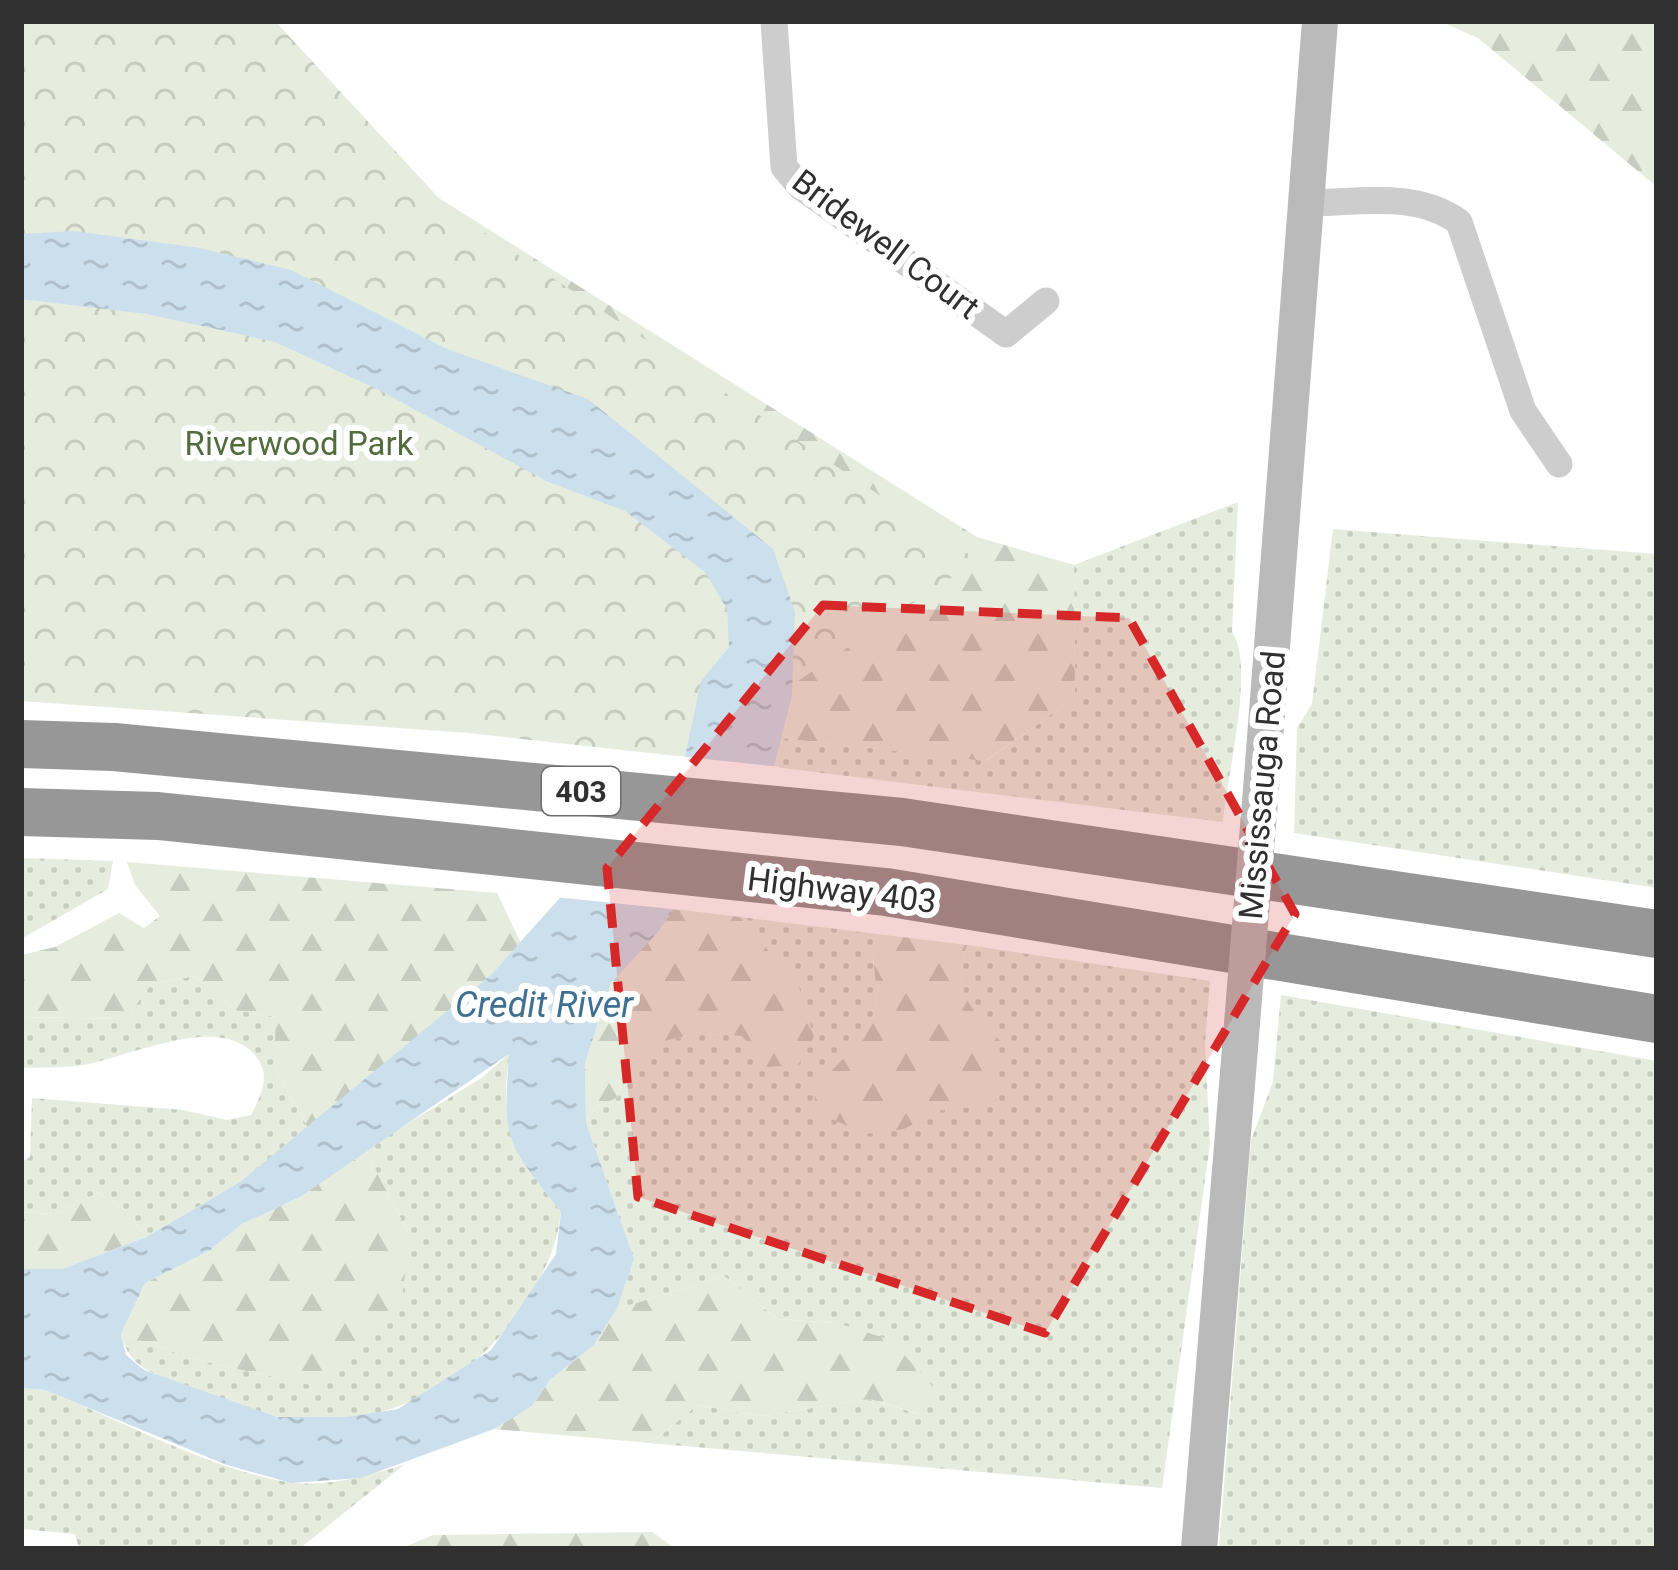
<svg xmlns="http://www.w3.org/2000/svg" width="1678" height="1570" font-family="Roboto,sans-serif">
	<defs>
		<pattern id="grass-dots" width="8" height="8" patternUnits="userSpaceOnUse" patternTransform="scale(3)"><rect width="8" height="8" fill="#e6eddf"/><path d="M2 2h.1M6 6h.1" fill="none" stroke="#c6ccc0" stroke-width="1.8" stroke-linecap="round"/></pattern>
		<pattern id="forest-firs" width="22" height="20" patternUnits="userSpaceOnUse" patternTransform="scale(3)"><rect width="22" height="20" fill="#e6eddf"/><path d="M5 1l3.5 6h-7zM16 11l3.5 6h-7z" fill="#c6ccc0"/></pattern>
		<pattern id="park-crowns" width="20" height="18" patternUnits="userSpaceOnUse" patternTransform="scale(3)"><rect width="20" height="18" fill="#e6eddf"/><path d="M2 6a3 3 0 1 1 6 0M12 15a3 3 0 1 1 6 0" fill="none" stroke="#c6ccc0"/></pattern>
		<pattern id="water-ripples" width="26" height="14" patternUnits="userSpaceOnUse" patternTransform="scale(3)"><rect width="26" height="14" fill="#ccdfec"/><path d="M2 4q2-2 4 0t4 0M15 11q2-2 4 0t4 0" fill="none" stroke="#b0c0cb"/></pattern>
	</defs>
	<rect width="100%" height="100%" fill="#fff"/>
	<!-- grass -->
	<g fill="url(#grass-dots)">
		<path d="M1238,502l-6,130c24,33 -6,147 -9,190l-449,-55 7,-29 205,23 89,-63 -1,-133z"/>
		<path d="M1333,529l324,25v334l-363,-55 3,-105 15,-24z"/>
		<path d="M21,858l92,3 -5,28 -87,50z"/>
		<path d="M740,917l137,17c-10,26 5,54 -3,78 -9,29 -40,56 -61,78l91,39 37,-19 59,-69c-30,-33 -49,-50 -33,-96l243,36 -5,62 5,101 -48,344 -524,-46 21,-5 38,-32 63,11 110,-17 48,15 -81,-91 -60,-4 -53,-43 -107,33 17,-50 -48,-137 10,-14 22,-11c12,-63 71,-65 125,-61l24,31 32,-80z"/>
		<path d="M194,976l40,34 43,7 -3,49 34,62 -68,54 -94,55 -21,-27 -27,-17 -43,21 -34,-2v-50l9,-5 2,-59 151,12 44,10 24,-5c10,-19 21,-41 4,-60 -38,-44 -130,5 -178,11 -18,2 -38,1 -56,2v-51l105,2 25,-35z"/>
		<path d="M1281,995l376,66v488h-438l32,-409 22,-58z"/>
		<path d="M510,1053c-13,72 8,104 51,159 -6,47 -21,67 -47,106 -51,73 -150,119 -240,98 -26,-7 -52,-19 -78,-27 -34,-12 -66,-17 -75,-55l76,26 115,25 97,-151 -44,-84 118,-73z"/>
		<path d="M21,1388l24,2c78,31 159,77 242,92 38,6 82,-6 118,-18l-106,85h-220l-4,-15 -54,-5z"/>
	</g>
	<!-- forest -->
	<g fill="url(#forest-firs)">
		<path d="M21,21l375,150 581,366 97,28 1,133 -90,63 -204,-23 11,-42z"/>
		<path d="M1440,21h217v166l-179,-149z"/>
		<path d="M127,862l370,31 24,50 -29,31 -184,154 -34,-62 2,-49 -42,-7 -40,-34 -43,8 -25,35 -105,-2v-62l34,-8 64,-34 25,15 16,-12 -25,-31z"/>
		<path d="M674,909l66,8 59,70 15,50 -16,28 -31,2 -25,-31c-53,-4 -112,-2 -124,61l-22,11 -10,14 -1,-59 26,-80z"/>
		<path d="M877,934l90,11c-16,46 3,62 33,96l-5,64 -54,5 -37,19 -37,5 -50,-21 -4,-24c21,-21 52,-48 61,-77 8,-24 -7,-52 3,-78z"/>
		<path d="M365,1150l44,84 -8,76 -90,75 -114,-25 -76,-26 24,-51 64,-32 33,-27 58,-27z"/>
		<path d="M98,1193l27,17 21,27 -84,32h-41v-57l34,2z"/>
		<path d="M724,1276l53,43 60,4 54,17 42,47 -14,27 -49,-15 -110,17 -63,-11 -38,32 -21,5 -144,-13 38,-23 18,-26 43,-34 24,-37z"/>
		<path d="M652,1532l24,17h-276l33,-14z"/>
	</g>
	<!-- park -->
	<path fill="url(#park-crowns)" d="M21,21h254l174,188 528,351 -291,197 -218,-24 -447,-32z"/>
	<!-- water -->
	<path fill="url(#water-ripples)" fill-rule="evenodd" d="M74,231l126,17 91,22 156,79 141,50 185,150 22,63 -3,84 -18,71 -117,166 -46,50 -26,80 1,59 48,137 -17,50 -24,37 -43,34 -18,26 -38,23 -133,49 -70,5 -64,-18 -182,-75 -24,-2v-119h41l84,-32 94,-55 252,-208 193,-217 16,-76 28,-34 -2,-38 -22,-37 -80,-61 -79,-30 -167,-91 -104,-48 -128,-28 -126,-15v-65zM509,1054c-6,90 -4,86 52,158l-5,42 -65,96 -93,59 -51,8h-70l-133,-47 -18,-15 -5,-21 24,-51 64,-32 33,-27 58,-27z"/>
	<!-- pier -->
	<path fill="#fff" d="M678,756l102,11 -99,143 -126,-13z"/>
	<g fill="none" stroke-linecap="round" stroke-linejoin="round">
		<!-- street -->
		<g stroke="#cdcdcd" stroke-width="27">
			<path d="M774,21l10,146 16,19 206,148 40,-33"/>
			<path d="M1310,203c51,-1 107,-12 149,19l64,189 36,53"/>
		</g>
		<!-- secondary -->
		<g stroke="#bababa" stroke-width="36">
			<path d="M1262,777l58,-756"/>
			<path d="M1199,1549l41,-501"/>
		</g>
		<!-- highway -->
		<g stroke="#979797" stroke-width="48">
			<path d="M21,744l93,3 788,75 755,112"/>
			<path d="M21,812l137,4 728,76 771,127"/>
		</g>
		<!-- secondary-bridge -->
		<path stroke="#bababa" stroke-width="36" d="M1240,1048l22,-271"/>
	</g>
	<!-- marked area -->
	<path fill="#d62828" fill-opacity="0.2" stroke="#d62828" stroke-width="9" stroke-dasharray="24 15" stroke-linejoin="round" d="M823,605l306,13 166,296 -250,419 -407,-136 -31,-329z"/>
	<g text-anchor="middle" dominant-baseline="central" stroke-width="12" stroke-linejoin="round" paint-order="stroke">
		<!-- shield labels -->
		<rect fill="#fff" stroke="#6e6e6e" stroke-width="3" x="542" y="767" width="78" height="48" rx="9"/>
		<g font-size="30" font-weight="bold" fill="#303030">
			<text x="581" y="791">403</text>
		</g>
		<!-- street labels -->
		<g font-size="33" fill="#303030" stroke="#fff">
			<text transform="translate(886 244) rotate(37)">Bridewell Court</text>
			<text transform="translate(1262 785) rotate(-85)">Mississauga Road</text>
			<text transform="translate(842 890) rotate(7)">Highway 403</text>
		</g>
		<!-- park labels -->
		<g font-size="33" fill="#536c3e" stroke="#fff">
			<text x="299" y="443">Riverwood Park</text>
		</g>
		<!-- water labels -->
		<g font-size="36" font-style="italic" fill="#3f7092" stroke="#fff">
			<text x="544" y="1005">Credit River</text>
		</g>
	</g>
	<!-- border -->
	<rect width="1678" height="1570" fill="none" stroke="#303030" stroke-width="48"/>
</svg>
